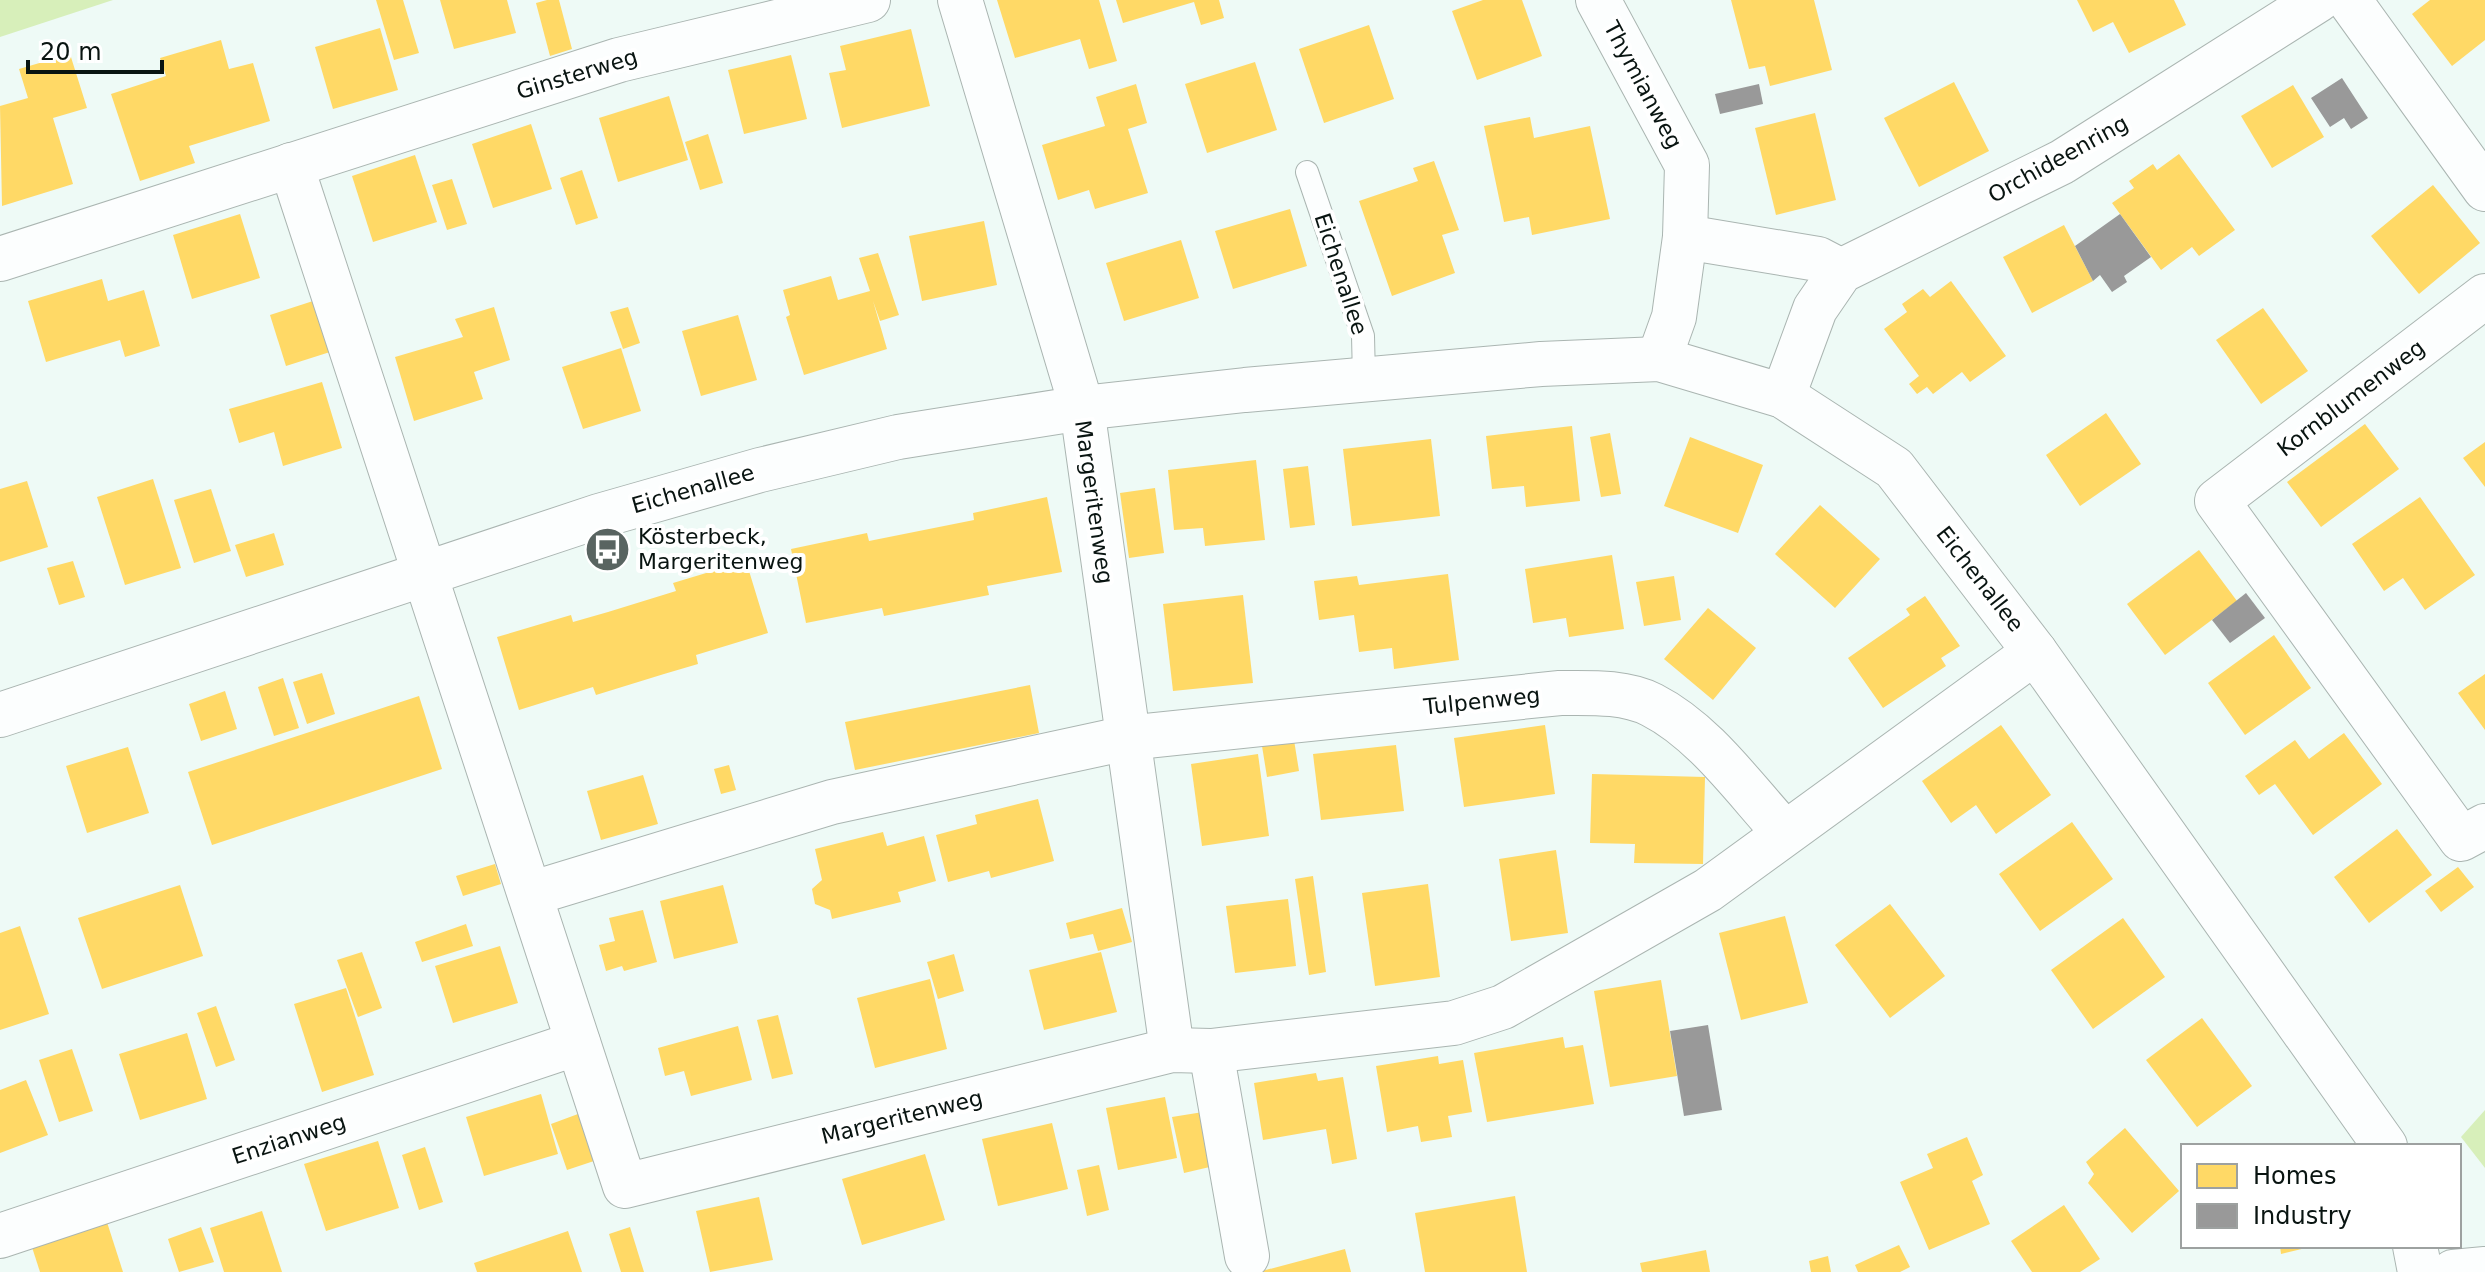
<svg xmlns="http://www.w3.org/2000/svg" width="2485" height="1272" font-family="'DejaVu Sans',sans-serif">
	<rect width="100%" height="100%" fill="#eefaf6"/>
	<!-- green -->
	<g fill="#d7efba">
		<path d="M0,0h113l-113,37z"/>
		<path d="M2485,1110v58l-24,-31z"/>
	</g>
	<!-- homes -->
	<g fill="#ffd966">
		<path d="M376,0h27l16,53 -25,7z"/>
		<path d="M440,0h67l9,33 -62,16z"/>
		<path d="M547,0h12l13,49 -22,7 -14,-53z"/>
		<path d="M997,0h102l18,61 -28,8 -9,-30 -65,19z"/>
		<path d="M1116,0h103l5,18 -23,7 -7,-23 -71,21z"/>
		<path d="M1483,0h39l20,56 -65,24 -25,-69z"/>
		<path d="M1731,0h83l18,70 -62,16 -5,-20 -16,3z"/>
		<path d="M2077,0h97l12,25 -57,28 -16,-31 -20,10z"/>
		<path d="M2430,0h55v40l-33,26 -40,-52z"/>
		<path d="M1369,25l25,74 -70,24 -25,-74z"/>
		<path d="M380,28l18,62 -65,19 -18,-62z"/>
		<path d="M911,29l19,77 -88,22 -13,-55 17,-3 -6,-24z"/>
		<path d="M221,40l8,29 24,-6 17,58 -81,25 6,17 -55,18 -29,-87 55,-18 -6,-18z"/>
		<path d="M70,54l17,54 -34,10 20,66 -71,22 -2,-100 28,-8 -9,-29z"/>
		<path d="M791,55l16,64 -63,15 -16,-64z"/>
		<path d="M1255,62l22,68 -70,23 -22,-69z"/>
		<path d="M1954,82l35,69 -70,36 -35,-69z"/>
		<path d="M1136,84l11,39 -19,6 20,64 -53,16 -6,-19 -31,10 -16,-55 63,-19 -9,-29z"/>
		<path d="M2293,85l31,52 -52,31 -31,-52z"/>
		<path d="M669,96l19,64 -70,22 -19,-64z"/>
		<path d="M1815,113l21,87 -60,15 -21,-87z"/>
		<path d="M1530,117l4,21 56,-12 20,93 -78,16 -3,-18 -25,5 -20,-96z"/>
		<path d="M531,124l21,65 -59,19 -21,-64z"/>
		<path d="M708,134l15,49 -23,7 -15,-48z"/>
		<path d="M2179,154l56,76 -36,26 -7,-9 -31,23 -49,-67 22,-15 -5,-7 24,-17 4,6z"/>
		<path d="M415,155l22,67 -64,20 -21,-66z"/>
		<path d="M1434,161l25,69 -17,5 13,38 -63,23 -33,-95 59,-20 -5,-13z"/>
		<path d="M582,170l16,48 -22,7 -16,-47z"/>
		<path d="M452,179l15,45 -20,6 -15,-45z"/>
		<path d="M2433,185l47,58 -61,51 -48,-58z"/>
		<path d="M1290,209l17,57 -74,23 -18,-58z"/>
		<path d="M240,214l20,64 -68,21 -19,-64z"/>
		<path d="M984,221l13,64 -75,16 -13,-65z"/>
		<path d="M2064,225l29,56 -61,32 -29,-56z"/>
		<path d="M1181,240l18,58 -75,23 -18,-58z"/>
		<path d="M878,253l21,62 -19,6 -7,-20 14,48 -83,26 -18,-58 4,-2 -7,-25 48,-14 7,24 32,-9 -11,-33z"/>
		<path d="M102,279l6,22 36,-11 16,56 -35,11 -5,-17 -74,22 -18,-61z"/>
		<path d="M1951,281l55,75 -36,26 -8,-10 -29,22 -6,-7 -10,7 -8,-10 10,-8 -35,-47 23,-17 -5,-8 21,-15 7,8z"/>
		<path d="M313,301l17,51 -44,14 -16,-51z"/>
		<path d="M494,307l16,53 -36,12 9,27 -69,22 -19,-64 68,-20 -8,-18z"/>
		<path d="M628,307l12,36 -17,6 -13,-37z"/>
		<path d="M2263,308l45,63 -47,33 -45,-64z"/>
		<path d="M738,315l19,65 -56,16 -19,-65z"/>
		<path d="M621,348l20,63 -58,18 -21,-62z"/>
		<path d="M322,382l20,66 -59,18 -9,-34 -35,11 -10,-34z"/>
		<path d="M2106,413l35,51 -61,42 -34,-51z"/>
		<path d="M2365,424l34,45 -78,58 -34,-45z"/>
		<path d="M1572,426l8,75 -54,6 -2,-21 -32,3 -6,-53z"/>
		<path d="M1610,433l11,61 -20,3 -11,-60z"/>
		<path d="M1690,437l73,28 -25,68 -74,-27z"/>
		<path d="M1431,439l9,77 -88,10 -9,-77z"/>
		<path d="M2485,442v45l-22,-29z"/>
		<path d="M1256,460l9,80 -60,6 -2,-18 -29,2 -6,-60z"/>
		<path d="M1308,466l7,59 -25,3 -7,-59z"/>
		<path d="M153,479l28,89 -56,17 -28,-88z"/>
		<path d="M27,481l21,66 -48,15v-73z"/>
		<path d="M1155,488l9,65 -35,5 -9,-65z"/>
		<path d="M211,489l20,62 -37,12 -20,-63z"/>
		<path d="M1047,497l15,75 -75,14 2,9 -105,21 -2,-8 -76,15 -15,-74 76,-16 2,8 105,-21 -1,-7z"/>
		<path d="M2420,497l55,78 -50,35 -22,-32 -19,13 -32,-47z"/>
		<path d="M1820,505l60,54 -45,49 -60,-54z"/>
		<path d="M274,533l10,32 -38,12 -11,-32z"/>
		<path d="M2199,550l38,51 -72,54 -38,-51z"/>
		<path d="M1612,555l12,74 -55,8 -3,-19 -33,5 -8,-54z"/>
		<path d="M73,561l12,36 -26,8 -12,-37z"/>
		<path d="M746,561l22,72 -72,22 2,9 -34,10 -68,21 -3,-8 -74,23 -22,-73 74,-22 2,7 35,-10 68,-21 -3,-8z"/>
		<path d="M1448,574l11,86 -65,9 -2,-21 -33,4 -5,-37 -35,5 -5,-39 43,-5 2,9z"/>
		<path d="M1674,576l7,44 -37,6 -8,-44z"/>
		<path d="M1243,595l10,88 -80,8 -10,-87z"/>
		<path d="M1925,596l35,50 -19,12 5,8 -63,42 -35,-50 62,-43 -4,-6z"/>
		<path d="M1708,608l48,40 -43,52 -49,-41z"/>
		<path d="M2274,635l37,53 -66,47 -37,-52z"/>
		<path d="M322,673l13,41 -28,10 -14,-42z"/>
		<path d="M2485,674v56l-27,-37z"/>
		<path d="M283,678l16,50 -25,8 -16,-49z"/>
		<path d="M1030,685l9,48 -184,37 -10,-48z"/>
		<path d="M225,691l12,38 -36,12 -12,-37z"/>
		<path d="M419,696l23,73 -230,76 -24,-73z"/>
		<path d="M1545,725l10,69 -91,13 -10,-69z"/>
		<path d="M2001,725l50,70 -55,39 -20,-29 -25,18 -29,-42z"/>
		<path d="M2344,733l38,51 -69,51 -38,-51 -16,11 -14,-19 50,-36 14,19z"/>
		<path d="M1294,740l5,31 -32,6 -5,-31z"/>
		<path d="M1396,745l8,66 -83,9 -8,-66z"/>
		<path d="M128,747l21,66 -62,20 -21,-67z"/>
		<path d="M1258,754l11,82 -67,10 -11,-82z"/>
		<path d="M729,765l7,25 -15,4 -7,-25z"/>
		<path d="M1592,774l113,3 -2,87 -69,-1 1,-19 -45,-1z"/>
		<path d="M643,775l15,49 -57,16 -14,-49z"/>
		<path d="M1038,799l16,62 -63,17 -2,-7 -41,11 -12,-47 41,-11 -2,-9z"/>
		<path d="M2072,822l41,57 -73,52 -41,-57z"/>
		<path d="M2397,829l35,46 -63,48 -35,-46z"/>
		<path d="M883,832l4,14 37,-10 12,45 -38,11 3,10 -69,17 -2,-9 -15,-6 -3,-15 10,-9 -7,-31z"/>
		<path d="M1556,850l12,83 -57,8 -12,-82z"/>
		<path d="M495,864l6,20 -38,12 -7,-20z"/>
		<path d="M2458,867l16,20 -33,25 -16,-21z"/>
		<path d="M1313,876l13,96 -17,3 -14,-96z"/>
		<path d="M1428,884l12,93 -65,9 -13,-93z"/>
		<path d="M180,885l23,71 -101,33 -24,-71z"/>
		<path d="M723,885l15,58 -64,16 -14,-58z"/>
		<path d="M1288,899l8,67 -61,7 -9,-67z"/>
		<path d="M1890,904l55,72 -55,42 -55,-73z"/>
		<path d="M1122,908l10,34 -34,9 -5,-17 -23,5 -4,-16z"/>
		<path d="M643,910l14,52 -33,9 -2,-5 -16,5 -7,-26 16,-4 -6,-23z"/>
		<path d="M1785,916l23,87 -67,17 -22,-87z"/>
		<path d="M2123,918l42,59 -72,52 -42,-59z"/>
		<path d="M466,924l7,22 -51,16 -7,-20z"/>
		<path d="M20,926l29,88 -49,16v-97z"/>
		<path d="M500,946l18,57 -65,20 -18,-57z"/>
		<path d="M362,952l20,56 -24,9 -21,-57z"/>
		<path d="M1101,952l16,60 -73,18 -15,-60z"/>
		<path d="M954,954l10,37 -26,8 -11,-37z"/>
		<path d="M930,979l17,70 -72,19 -18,-70z"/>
		<path d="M1661,980l16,96 -67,11 -16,-96z"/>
		<path d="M346,988l28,87 -52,17 -28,-88z"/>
		<path d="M216,1006l19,54 -19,7 -19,-54z"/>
		<path d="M778,1015l15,59 -21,5 -15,-59z"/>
		<path d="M2202,1018l50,68 -55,41 -51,-67z"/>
		<path d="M738,1026l14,54 -61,16 -7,-25 -19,5 -7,-28z"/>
		<path d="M187,1033l20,66 -67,21 -21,-66z"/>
		<path d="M1563,1037l2,11 18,-3 11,59 -107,18 -13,-69z"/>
		<path d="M72,1049l21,62 -34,11 -20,-62z"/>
		<path d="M1438,1056l1,8 24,-4 9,52 -24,4 4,21 -31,5 -3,-16 -31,6 -11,-66z"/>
		<path d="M1316,1073l2,8 25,-4 14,82 -25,5 -6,-35 -63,11 -9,-57z"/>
		<path d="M26,1080l22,55 -48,18v-63z"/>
		<path d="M541,1094l17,60 -74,22 -18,-59z"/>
		<path d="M1165,1097l12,61 -59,12 -12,-62z"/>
		<path d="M1203,1112l11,54 -30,7 -12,-56z"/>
		<path d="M578,1114l16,47 -27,9 -16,-46z"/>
		<path d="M1052,1123l16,66 -70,17 -16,-67z"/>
		<path d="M2125,1128l54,63 -47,42 -44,-50 6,-9 -8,-12z"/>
		<path d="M1967,1137l16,38 -11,6 18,43 -61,26 -29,-68 33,-14 -6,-14z"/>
		<path d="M378,1141l21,67 -73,23 -22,-67z"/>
		<path d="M425,1147l18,55 -24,8 -17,-55z"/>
		<path d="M925,1154l20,66 -83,25 -20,-66z"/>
		<path d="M1099,1165l10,45 -22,6 -10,-46z"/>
		<path d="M1515,1196l12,76h-102l-10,-59z"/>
		<path d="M759,1197l14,63 -63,12 -14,-61z"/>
		<path d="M2064,1205l36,54 -20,13h-48l-21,-31z"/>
		<path d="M262,1211l20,61h-58l-14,-44z"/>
		<path d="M105,1216l18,56h-83l-10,-31z"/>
		<path d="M201,1227l13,35 -35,10 -11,-33z"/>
		<path d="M630,1227l14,45h-23l-12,-38z"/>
		<path d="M568,1231l14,41h-105l-3,-9z"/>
		<path d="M1899,1245l11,22 -10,5h-42l-3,-7z"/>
		<path d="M2280,1246h30v1l-29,7z"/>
		<path d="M1345,1249l6,23h-89v-1z"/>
		<path d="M1706,1250l4,22h-68l-2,-9z"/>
		<path d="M1828,1256l3,16h-20l-2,-11z"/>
	</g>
	<!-- industry -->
	<g fill="#999">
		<path d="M2342,78l26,40 -17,11 -7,-11 -14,9 -19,-29z"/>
		<path d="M1759,84l4,20 -43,10 -5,-20z"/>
		<path d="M2120,214l31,43 -27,19 3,6 -15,10 -12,-17 -7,6 -18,-35z"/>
		<path d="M2246,593l19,25 -35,25 -18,-23z"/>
		<path d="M1708,1025l14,85 -38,6 -14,-85z"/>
	</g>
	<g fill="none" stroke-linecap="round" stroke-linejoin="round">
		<defs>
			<path id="service" d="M1307,172l56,164 1,42"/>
			<g id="minor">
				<path d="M960,0l122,408 90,642"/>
				<path d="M1598,0l89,165 -2,72 -11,80 -15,42"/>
				<path d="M2349,0l136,189"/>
				<path d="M291,165l334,1021 547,-136 39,1 243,-28 49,-16 205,-117 327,-238"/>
				<path d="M1685,237l133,22 23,12"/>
				<path d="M0,259l619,-199 249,-60"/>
				<path d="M2485,296l-268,205 244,338 24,-13"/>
				<path d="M1783,396l32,-87 26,-38 221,-109 256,-162"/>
				<path d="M0,715l599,-199 161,-46 138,-33 184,-29 163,-18 296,-26 118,-5 124,37 111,72 141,184 350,494"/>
				<path d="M530,894l302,-92 295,-64 433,-45c30,0 64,-2 92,12 53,27 93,85 133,128"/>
				<path d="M1211,1051l36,205"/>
				<path d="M0,1236l578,-193"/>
				<path d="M2415,1246l5,26"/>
				<path d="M2453,1272l32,-3"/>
			</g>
		</defs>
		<!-- service casing -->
		<use href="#service" stroke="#aab5b1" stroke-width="24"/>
		<!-- minor casing -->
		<use href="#minor" stroke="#aab5b1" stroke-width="46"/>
		<!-- service -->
		<use href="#service" stroke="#fcfefe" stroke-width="22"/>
		<!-- minor -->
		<use href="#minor" stroke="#fcfefe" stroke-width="44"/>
	</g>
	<!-- icons -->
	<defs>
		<symbol id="bus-disc" viewBox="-11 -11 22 22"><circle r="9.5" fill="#596461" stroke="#fff"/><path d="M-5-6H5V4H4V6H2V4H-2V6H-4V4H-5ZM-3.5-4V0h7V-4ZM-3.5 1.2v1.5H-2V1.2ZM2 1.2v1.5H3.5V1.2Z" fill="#fff"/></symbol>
	</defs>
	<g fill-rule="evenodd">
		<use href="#bus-disc" x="582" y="524" width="51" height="51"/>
	</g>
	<g text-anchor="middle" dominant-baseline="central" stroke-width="8" stroke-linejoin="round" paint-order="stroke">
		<!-- street labels -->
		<g font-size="22" fill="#091411" stroke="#fff">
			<text transform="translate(577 74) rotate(-17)">Ginsterweg</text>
			<text transform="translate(1643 85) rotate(62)">Thymianweg</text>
			<text transform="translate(2058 159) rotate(-29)">Orchideenring</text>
			<text transform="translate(1341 274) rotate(72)">Eichenallee</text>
			<text transform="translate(2351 398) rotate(-37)">Kornblumenweg</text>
			<text transform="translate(693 489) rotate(-16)">Eichenallee</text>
			<text transform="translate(1094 502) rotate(82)">Margeritenweg</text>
			<text transform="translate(1980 579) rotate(52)">Eichenallee</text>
			<text transform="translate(1482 701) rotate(-6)">Tulpenweg</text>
			<text transform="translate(902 1117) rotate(-14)">Margeritenweg</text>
			<text transform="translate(289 1139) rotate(-18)">Enzianweg</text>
		</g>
		<!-- poi labels -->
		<g font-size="22" fill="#091411" stroke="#fff" text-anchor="start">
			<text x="638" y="536">Kösterbeck,<tspan x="638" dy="25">Margeritenweg</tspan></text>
		</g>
	</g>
	<!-- legend -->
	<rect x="2181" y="1144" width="280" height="104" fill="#ffffff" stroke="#9da1a0" stroke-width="2"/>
	<rect x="2197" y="1164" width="40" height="24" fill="#ffd966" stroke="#9da1a0" stroke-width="2"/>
	<text x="2253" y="1184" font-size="24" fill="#091411">Homes</text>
	<rect x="2197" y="1204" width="40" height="24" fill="#999999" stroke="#9da1a0" stroke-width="2"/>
	<text x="2253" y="1224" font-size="24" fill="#091411">Industry</text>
	<!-- scale -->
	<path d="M28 60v12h134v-12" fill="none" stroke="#091411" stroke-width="4"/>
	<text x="40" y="60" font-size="24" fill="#091411" stroke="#ffffff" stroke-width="6" paint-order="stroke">20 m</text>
</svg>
